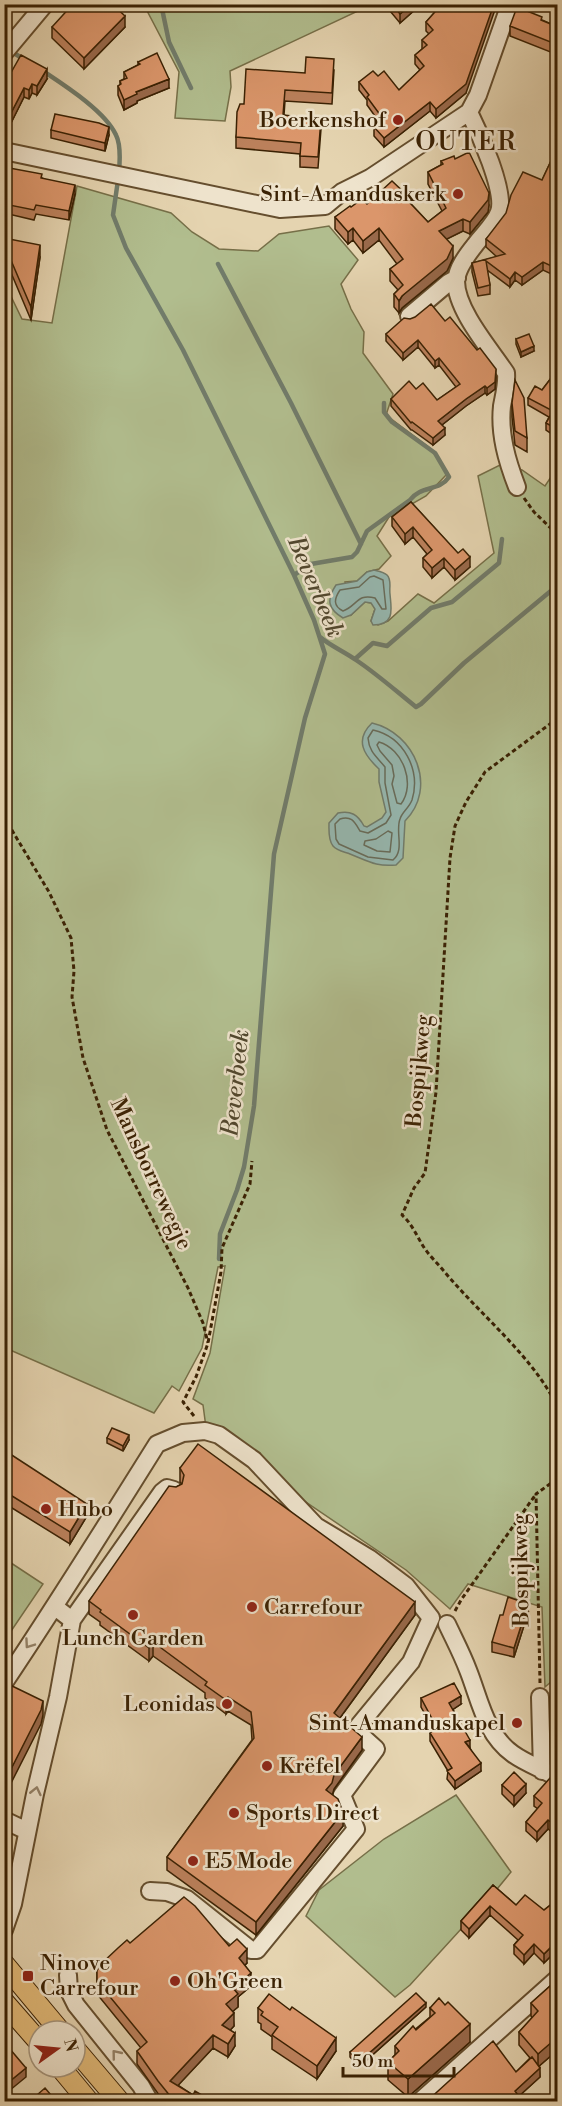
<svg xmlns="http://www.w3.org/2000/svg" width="562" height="2106" font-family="'Libre Bodoni',serif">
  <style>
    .green { fill: #b1bd8e; stroke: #766f48; stroke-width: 1.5 }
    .water { fill: #96b8b0; stroke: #717c6b; stroke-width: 1.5 }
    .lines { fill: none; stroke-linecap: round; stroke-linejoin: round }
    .shore { stroke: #686c5a; stroke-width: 1.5 }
    .stream { stroke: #717c6b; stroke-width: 4.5 }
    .minor-casing { stroke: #654e2e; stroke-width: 20 }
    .major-casing { stroke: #3a2103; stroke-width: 22 }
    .path { stroke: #3a2103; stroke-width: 3; stroke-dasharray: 4.5 3; stroke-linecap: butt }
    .minor { stroke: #eee3cc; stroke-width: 16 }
    .major { stroke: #e2ba78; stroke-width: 20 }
    .wall { fill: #bc815c; stroke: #3a2103; stroke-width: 1.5 }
    .shaded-wall { fill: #99694b; stroke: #3a2103; stroke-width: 1.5 }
    .building { fill: #db966b; stroke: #3a2103; stroke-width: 1.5 }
    .oneway { stroke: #948268 }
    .poi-dot { fill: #8f2418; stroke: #eee3cc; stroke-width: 2 }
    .labels { text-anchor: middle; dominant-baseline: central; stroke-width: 5; stroke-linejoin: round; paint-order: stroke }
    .poi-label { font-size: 22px; fill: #3a2103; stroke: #eee3cc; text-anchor: start }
    .street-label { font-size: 22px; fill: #3a2103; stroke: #eee3cc }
    .water-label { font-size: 24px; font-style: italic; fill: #51472e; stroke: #eee3cc }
    .quarter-label { font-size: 26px; letter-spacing: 1.5px; fill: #3a2103; stroke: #eee3cc }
  </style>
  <rect width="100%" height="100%" fill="#e5d4b0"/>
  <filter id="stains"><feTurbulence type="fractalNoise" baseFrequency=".00333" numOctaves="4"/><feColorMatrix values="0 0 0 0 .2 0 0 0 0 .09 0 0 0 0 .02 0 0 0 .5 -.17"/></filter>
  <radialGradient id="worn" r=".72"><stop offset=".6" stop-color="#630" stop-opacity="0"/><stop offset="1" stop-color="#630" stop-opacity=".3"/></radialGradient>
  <path class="green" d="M 354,5 L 358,11 L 230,71 L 231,87 L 225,121 L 175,118 L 179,72 L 144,5 Z
    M 77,186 L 171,213 L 192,232 L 219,249 L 258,251 L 279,234 L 329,226 L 358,260 L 341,284 L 351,309 L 364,332 L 363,353 L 393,394 L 386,415 L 430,448 L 448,473 L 426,496 L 389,517 L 377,536 L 391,556 L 379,569 L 367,572 L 357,581 L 345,582 L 351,615 L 365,602 L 372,603 L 375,609 L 371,621 L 378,625 L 388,621 L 418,594 L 434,603 L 494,553 L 478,476 L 500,465 L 522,470 L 545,486 L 557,468 L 558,1676 L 545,1687 L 542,1607 L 468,1584 L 450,1609 L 406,1570 L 207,1435 L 203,1405 L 193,1399 L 210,1353 L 225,1266 L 218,1267 L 202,1348 L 179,1391 L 172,1386 L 154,1413 L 10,1350 L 4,1100 L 4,282 L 22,319 L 52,323 Z
    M 5,1559 L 43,1584 L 5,1640 Z
    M 456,1795 L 511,1872 L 493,1894 L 410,1985 L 395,1997 L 306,1916 L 319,1890 L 384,1839 Z"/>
  <path class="water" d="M 374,570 C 378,571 384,572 387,575 C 392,580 389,587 390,594 C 391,608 396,625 373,625 L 371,621 L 375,609 L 371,603 L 365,602 L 351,615 L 343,618 C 328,609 326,600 336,585 L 357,581 L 367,572 Z
    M 372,723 C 415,733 438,788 405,821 L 403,858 L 396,865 C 376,867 368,861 350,854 C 345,852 337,851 333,846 C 328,840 329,830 329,823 L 338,813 C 351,810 358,815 364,826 L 367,827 L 382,818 L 386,812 L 379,782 L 379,769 C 364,755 354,740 372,723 Z"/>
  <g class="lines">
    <path class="shore" d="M 374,576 L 383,580 L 386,609 L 382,609 L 375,598 C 357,593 357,606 343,611 C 333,606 334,599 340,590 L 359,587 L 370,577 Z
      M 373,730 C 404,737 421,770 412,800 C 409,808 402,812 400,819 C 395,832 405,850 393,860 L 368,857 L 339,844 L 336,839 L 335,824 L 340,819 C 352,815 355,823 360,831 L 368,833 L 386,823 L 391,815 L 385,783 L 385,767 C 377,757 369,752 368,738 Z
      M 379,742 C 403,749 416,784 401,804 L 397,803 L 392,784 L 394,776 L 392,765 L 380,751 L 377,745 Z
      M 388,831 L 392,833 L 390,852 L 377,851 L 364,845 L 365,841 L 376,839 Z"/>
    <path class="stream" d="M 161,4 L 169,42 L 191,88
      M 9,50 L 25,60
      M 43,71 C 64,85 105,111 116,135 C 121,145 120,160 119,171
      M 118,180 L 113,215 L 126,248 L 183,350 L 294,575 L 314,620 L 325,654 L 305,718 L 274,854 L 254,1106 L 244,1167 L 237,1190 L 220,1234 L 219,1259
      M 218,264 L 291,403 L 361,544
      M 294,575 L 311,564 L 352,557 L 357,552 L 367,531 L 410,500 C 421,485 439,492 449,477 L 435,453 L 392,422 L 384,412 L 384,403
      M 320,637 C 329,645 345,652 356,660 C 377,674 396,691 416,707 L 421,704 L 464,663 L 558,585
      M 355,659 L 373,643 L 387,646 L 431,608 L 452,602 L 499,563 L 502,539"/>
    <defs>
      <path id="minor" d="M 4,53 L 45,4
        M 469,112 C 479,132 506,192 499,212 C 495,224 482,235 475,245 C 467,255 457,268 456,281 C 456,310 490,349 506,373 C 507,384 504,395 502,406 C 499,434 507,461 517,487
        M 4,151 L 280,209 L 325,206 L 342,192 L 370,178 L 469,112 L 478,95 L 510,4
        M 409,316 L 448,283 L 457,278
        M 72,1620 L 162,1492 L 167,1488 L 174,1490
        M 447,1624 C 454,1639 462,1654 468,1670 C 480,1700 485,1734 513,1754 C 527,1764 543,1769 558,1778
        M 4,1683 C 57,1604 107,1524 157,1444 L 183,1433 L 205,1431 L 219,1435 L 254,1460 L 316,1526 L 369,1558 L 406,1586 L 431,1618 L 411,1662 L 355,1730 L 376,1749 L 342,1795 L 356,1829 L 257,1950 L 251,1950 L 187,1899 L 167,1892 L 150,1891
        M 540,1697 L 542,1771
        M 4,1820 L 27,1831
        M 4,1930 L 13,1904 L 35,1794 L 58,1697 L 72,1620 L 55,1607
        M 68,1975 L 69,1991 L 76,2005 L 141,2086 L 150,2102
        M 419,2102 L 558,1978"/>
      <path id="major" d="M 4,1964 L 60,2031
        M 4,2002 L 39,2042
        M 75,2049 L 120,2102
        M 60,2067 L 89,2102"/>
    </defs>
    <use href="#minor" class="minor-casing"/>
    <use href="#major" class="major-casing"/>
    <path class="path" d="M 524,498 L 534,512 L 558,535
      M 558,718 L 485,772 L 466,802 L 455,826 L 450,858 L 436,1092 L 425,1173 L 414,1188 L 402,1215 C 413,1225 417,1237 425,1249 C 430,1256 437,1263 443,1270 C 481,1316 530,1353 558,1407
      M 4,817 L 49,892 L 71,938 L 74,971 L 72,997 L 83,1058 L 107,1130 L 188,1288 L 203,1323 L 208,1343
      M 194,1416 L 183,1402 L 196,1377 L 208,1343 L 221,1272 L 222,1248 L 250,1184 L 252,1161
      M 554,1481 L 558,1488
      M 455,1611 L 461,1600 L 536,1494
      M 540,1683 L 536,1494 L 554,1481 L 554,1458 L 558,1453"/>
    <use href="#minor" class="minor"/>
    <use href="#major" class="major"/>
  </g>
  <path class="wall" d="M 390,4 L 417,4 L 417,8 L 400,23 L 390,11 Z
    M 442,4 L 466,93 L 436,118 L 430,111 L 384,147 L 374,136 L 374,127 L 380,123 L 367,105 L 367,100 L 359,90 L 359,82 L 378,76 L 399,90 L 420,70 L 415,64 L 415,55 L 422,49 L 422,40 L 429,34 L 426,31 L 426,22 Z
    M 113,5 L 125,27 L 84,69 L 52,38 L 52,27 Z
    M 542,20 L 558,27 L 558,55 L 510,36 L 510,26 Z
    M 138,62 L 169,88 L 137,101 L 137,103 L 124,110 L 118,95 L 118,86 L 120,85 L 120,81 L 124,79 L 124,72 L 138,65 Z
    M 334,70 L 332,104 L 285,101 L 284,115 L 321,129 L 318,168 L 300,167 L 300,154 L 236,148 L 236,137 L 244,104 L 305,73 Z
    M 47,79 L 37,95 L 32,93 L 29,99 L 24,97 L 11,123 L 4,119 L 4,85 Z
    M 51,130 L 109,135 L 105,151 L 51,138 Z
    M 558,146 L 558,254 L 556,256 L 558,256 L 558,277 L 543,270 L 522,285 L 515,280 L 510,287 L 487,270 L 490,285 L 490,294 L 478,296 L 472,272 L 472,263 L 497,257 L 486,247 L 486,239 L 542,180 Z
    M 455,159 L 489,205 L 488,212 L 470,234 L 463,231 L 446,239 L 453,258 L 447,271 L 402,308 L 399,313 L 394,307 L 394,294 L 398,290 L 390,281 L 390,269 L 397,264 L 379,240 L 363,253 L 353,240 L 348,244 L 335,229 L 335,217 L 351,207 L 367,204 L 412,205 L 428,222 L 442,211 L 428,184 L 428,172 L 441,165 L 441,161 Z
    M 4,167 L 42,178 L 75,194 L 69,220 L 36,214 L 34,220 L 4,213 Z
    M 4,238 L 40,257 L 31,320 L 4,256 Z
    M 410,319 L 445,321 L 496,377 L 495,389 L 487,395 L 485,393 L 466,406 L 442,425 L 445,435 L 433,445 L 412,430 L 411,430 L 391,406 L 391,399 L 416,389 L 437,400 L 456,387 L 439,365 L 435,368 L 418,347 L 403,360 L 386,341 L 386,334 Z
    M 516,339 L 534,351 L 521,357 L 516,344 Z
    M 558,369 L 558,438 L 546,430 L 546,423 L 549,417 L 528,405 L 528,398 L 542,390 Z
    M 512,403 L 527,438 L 527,452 L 515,445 L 512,417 Z
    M 411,502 L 470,567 L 455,580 L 444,567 L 432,578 L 423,567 L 423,558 L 427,554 L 413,537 L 405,544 L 392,526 L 392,517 Z
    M 107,1438 L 129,1440 L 123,1451 L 107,1443 Z
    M 4,1450 L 87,1516 L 70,1544 L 4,1503 Z
    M 180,1468 L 415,1615 L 340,1718 L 362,1750 L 334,1789 L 332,1795 L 343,1826 L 256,1935 L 167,1870 L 167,1857 L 252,1740 L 251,1725 L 228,1711 L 226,1714 L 205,1698 L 205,1693 L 153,1656 L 149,1661 L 100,1625 L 100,1622 L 89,1614 L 89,1601 L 176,1487 L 182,1484 L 180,1482 Z
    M 528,1613 L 514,1657 L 492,1652 L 492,1642 Z
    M 421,1698 L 461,1704 L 453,1709 L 470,1748 L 481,1771 L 455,1789 L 447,1779 L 448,1771 L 430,1741 L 430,1733 L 434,1730 L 421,1707 Z
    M 558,1710 L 558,1764 L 552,1759 L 552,1740 L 557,1735 L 551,1729 L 551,1716 Z
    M 502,1785 L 526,1793 L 514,1806 L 502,1794 Z
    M 558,1785 L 558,1837 L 548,1829 L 537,1841 L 526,1831 L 526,1822 L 538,1809 L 534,1806 L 534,1796 Z
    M 493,1885 L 516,1905 L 544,1910 L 558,1899 L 558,1954 L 555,1952 L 544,1963 L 534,1953 L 524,1964 L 514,1954 L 514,1945 L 518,1940 L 490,1915 L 469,1938 L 461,1930 L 461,1921 Z
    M 130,1943 L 229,1946 L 247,1963 L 245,1965 L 251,1986 L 238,1997 L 238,2007 L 232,2012 L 234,2026 L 230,2030 L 235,2046 L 228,2057 L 213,2048 L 178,2085 L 193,2095 L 214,2102 L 164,2102 L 137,2064 L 137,2051 L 141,2048 L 97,1994 L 97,1971 Z
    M 558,1979 L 558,2043 L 553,2054 L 539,2066 L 540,2077 L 518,2097 L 518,2102 L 516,2072 L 530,2058 L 519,2045 L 519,2032 L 532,2018 L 531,2016 L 531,2003 Z
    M 426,2007 L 359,2067 L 350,2057 L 350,2052 Z
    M 258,2008 L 290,2010 L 336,2051 L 317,2079 L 272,2049 L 272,2037 L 261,2029 L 261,2024 L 258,2022 Z
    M 430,2008 L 470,2042 L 408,2097 L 388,2080 L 388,2062 L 395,2055 L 395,2046 L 430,2017 Z"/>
  <path class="shaded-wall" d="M 412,4 L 417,4 L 417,8 L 400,23 L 400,14 Z
    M 494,4 L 497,4 L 466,93 L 436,118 L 436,109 Z
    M 125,16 L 125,27 L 84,69 L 84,58 Z
    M 47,69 L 47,79 L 37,95 L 37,86 Z
    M 169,79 L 169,88 L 137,101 L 137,103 L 124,110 L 124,100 L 136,92 Z
    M 32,84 L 32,93 L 29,99 L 29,90 Z
    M 24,88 L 24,97 L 11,123 L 11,113 Z
    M 430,102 L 430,111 L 384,147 L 384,138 Z
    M 109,127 L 109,135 L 105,151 L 105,143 Z
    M 75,185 L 75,194 L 69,220 L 69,211 Z
    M 558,192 L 558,201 L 554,208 L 554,200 Z
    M 489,193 L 489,205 L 488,212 L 470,234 L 470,222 Z
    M 463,219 L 463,231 L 439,243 L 439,231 Z
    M 353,228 L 353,240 L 348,244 L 348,232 Z
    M 379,228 L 379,240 L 363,253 L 363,241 Z
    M 40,245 L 40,257 L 31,320 L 31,307 Z
    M 453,246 L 453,258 L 447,271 L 402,308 L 399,313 L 399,301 L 402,296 Z
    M 558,246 L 558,254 L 552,263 L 552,255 Z
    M 543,262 L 543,270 L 522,285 L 522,277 Z
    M 515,272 L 515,280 L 510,287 L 510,279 Z
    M 418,340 L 418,347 L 403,360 L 403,353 Z
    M 534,346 L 534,351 L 521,357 L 521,352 Z
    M 439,358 L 439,365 L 435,368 L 435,361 Z
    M 496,369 L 495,389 L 487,395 L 487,388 Z
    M 485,386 L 485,393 L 466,406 L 438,428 L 438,421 L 466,399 Z
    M 445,428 L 445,435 L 433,445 L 433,438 Z
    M 413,527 L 413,537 L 405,544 L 405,534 Z
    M 470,557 L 470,567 L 455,580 L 455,570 Z
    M 444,558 L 444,567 L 432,578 L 432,568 Z
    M 10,1414 L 10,1426 L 4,1434 L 4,1422 Z
    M 129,1435 L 129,1440 L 123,1451 L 123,1446 Z
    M 87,1504 L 87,1516 L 70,1544 L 70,1532 Z
    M 415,1602 L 415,1615 L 334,1726 L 334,1713 Z
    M 528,1604 L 528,1613 L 514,1657 L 514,1648 Z
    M 153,1642 L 153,1656 L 149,1661 L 149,1648 Z
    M 461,1696 L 461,1704 L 449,1712 L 449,1703 Z
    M 228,1697 L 228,1711 L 226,1714 L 226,1700 Z
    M 43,1701 L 43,1715 L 41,1724 L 4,1797 L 4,1783 Z
    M 362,1737 L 362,1750 L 334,1789 L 332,1796 L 326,1790 L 334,1775 Z
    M 470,1740 L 470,1748 L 465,1742 Z
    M 481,1763 L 481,1771 L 455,1789 L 455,1781 Z
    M 526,1784 L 526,1793 L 514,1806 L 514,1796 Z
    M 343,1812 L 343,1826 L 256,1935 L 256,1922 Z
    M 548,1820 L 548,1829 L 537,1841 L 537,1832 Z
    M 490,1906 L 490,1915 L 469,1938 L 469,1929 Z
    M 555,1943 L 555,1952 L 544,1963 L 544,1954 Z
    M 534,1944 L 534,1953 L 524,1964 L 524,1955 Z
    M 247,1949 L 247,1963 L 239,1971 L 239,1958 Z
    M 251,1973 L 251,1986 L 238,1997 L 238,2007 L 226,2017 L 226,2004 L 233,1988 Z
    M 426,2003 L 426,2007 L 359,2067 L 359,2062 Z
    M 234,2013 L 234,2026 L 222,2039 L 222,2025 Z
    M 470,2024 L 470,2042 L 408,2097 L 408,2079 Z
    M 558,2030 L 558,2043 L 553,2054 L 538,2067 L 538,2054 Z
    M 235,2033 L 235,2046 L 228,2057 L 228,2044 Z
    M 213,2035 L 213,2048 L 170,2094 L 170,2081 Z
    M 336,2038 L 336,2051 L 317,2079 L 317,2066 Z
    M 26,2068 L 26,2077 L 4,2095 L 4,2086 Z
    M 540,2068 L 540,2077 L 518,2097 L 518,2102 L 509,2102 L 515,2091 Z"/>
  <path class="building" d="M 73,4 L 112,4 L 125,16 L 84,58 L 52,27 Z
    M 392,4 L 412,4 L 400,14 Z
    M 442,4 L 494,4 L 466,84 L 436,109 L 430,102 L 384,138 L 374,127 L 384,120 L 367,97 L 369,95 L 359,82 L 373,71 L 378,76 L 384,71 L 399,90 L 424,66 L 415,55 L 427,45 L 422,40 L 433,30 L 426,22 Z
    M 517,7 L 542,17 L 541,20 L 558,27 L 558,45 L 510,26 Z
    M 157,53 L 169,79 L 136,92 L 137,94 L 124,100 L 118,86 L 121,84 L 120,81 L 127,78 L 124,72 L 140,64 L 138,62 Z
    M 21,55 L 47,69 L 37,86 L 32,84 L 29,90 L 24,88 L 11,113 L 4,110 L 4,85 Z
    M 306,57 L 334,59 L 332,93 L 285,90 L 283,115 L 321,119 L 318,157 L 300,156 L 301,143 L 236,137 L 237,112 L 240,104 L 244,104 L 246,69 L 305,73 Z
    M 55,114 L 99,123 L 109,127 L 105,143 L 51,130 Z
    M 558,146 L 558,192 L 554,200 L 558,202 L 558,246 L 552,255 L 558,256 L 558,269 L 543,262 L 522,277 L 515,272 L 510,279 L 486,261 L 490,285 L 478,288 L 472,263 L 505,254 L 486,239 L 506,213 L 511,195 L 523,172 L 542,180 Z
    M 469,152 L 489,193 L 488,200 L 470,222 L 463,219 L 439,231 L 453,246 L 447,259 L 402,296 L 399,301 L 394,294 L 403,285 L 390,269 L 403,259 L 379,228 L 363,241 L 353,228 L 348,232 L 335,217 L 350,206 L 351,207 L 362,199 L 367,204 L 392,181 L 412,200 L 409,202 L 428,222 L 446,208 L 428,172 L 443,164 L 441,161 L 454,156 L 455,159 Z
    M 4,167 L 42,174 L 41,178 L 75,185 L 69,211 L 36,205 L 34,210 L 4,204 Z
    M 4,238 L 40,245 L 31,307 L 4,244 Z
    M 431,304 L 445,321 L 450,317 L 477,350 L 480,348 L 496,369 L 495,382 L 487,388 L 485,386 L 466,399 L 438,421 L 445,428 L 433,438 L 412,422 L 411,423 L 391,399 L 409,381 L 416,389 L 423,383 L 437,400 L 460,384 L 439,358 L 435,361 L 418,340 L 403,353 L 386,334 L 404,318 L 410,319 L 415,317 Z
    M 529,334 L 534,346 L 521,352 L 516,339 Z
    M 558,369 L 558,430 L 546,423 L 553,411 L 528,398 L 535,386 L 542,390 Z
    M 515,380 L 524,398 L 527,438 L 515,431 L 512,403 Z
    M 411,502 L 458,553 L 463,549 L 470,557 L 455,570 L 444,558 L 432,568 L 423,558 L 432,550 L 413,527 L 405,534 L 392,517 Z
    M 4,1410 L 10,1414 L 4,1422 Z
    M 112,1428 L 129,1435 L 123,1446 L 107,1438 Z
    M 198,1444 L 415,1602 L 334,1713 L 362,1737 L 334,1775 L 332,1783 L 326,1790 L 338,1799 L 343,1812 L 256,1922 L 167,1857 L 254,1738 L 251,1712 L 228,1697 L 226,1700 L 205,1685 L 207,1682 L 153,1642 L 149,1648 L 100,1612 L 101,1610 L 89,1601 L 169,1486 L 176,1487 L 182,1484 L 184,1475 L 180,1468 Z
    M 4,1450 L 87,1504 L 70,1532 L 4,1491 Z
    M 508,1597 L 528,1604 L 514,1648 L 492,1642 L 500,1615 L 503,1615 Z
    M 454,1683 L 461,1696 L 449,1703 L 470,1740 L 465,1742 L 481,1763 L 455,1781 L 447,1771 L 452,1768 L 430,1733 L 437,1728 L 421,1698 Z
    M 8,1684 L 43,1701 L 41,1710 L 4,1783 L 4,1690 Z
    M 558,1710 L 558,1727 L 551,1720 L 551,1716 Z
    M 558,1734 L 558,1755 L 552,1750 L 552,1740 Z
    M 514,1772 L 526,1784 L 514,1796 L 502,1785 Z
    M 550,1778 L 558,1785 L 558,1828 L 548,1820 L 537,1832 L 526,1822 L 542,1803 L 534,1796 Z
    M 493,1885 L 516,1905 L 525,1895 L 544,1910 L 558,1899 L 558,1945 L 555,1943 L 544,1954 L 534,1944 L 524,1955 L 514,1945 L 523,1935 L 490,1906 L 469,1929 L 461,1921 Z
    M 184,1897 L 195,1906 L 229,1946 L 237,1939 L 247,1949 L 239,1958 L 251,1973 L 233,1988 L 238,1994 L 226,2004 L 234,2013 L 222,2025 L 235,2033 L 228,2044 L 213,2035 L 170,2081 L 193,2095 L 195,2091 L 214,2102 L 175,2102 L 158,2081 L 137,2051 L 147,2042 L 97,1981 L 97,1971 L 100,1965 L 118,1948 L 127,1940 L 130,1943 Z
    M 558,1979 L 558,2030 L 553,2041 L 538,2054 L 519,2032 L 538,2011 L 531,2003 Z
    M 416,1993 L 426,2003 L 359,2062 L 350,2052 Z
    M 269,1994 L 290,2010 L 292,2007 L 336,2038 L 317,2066 L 272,2035 L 278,2027 L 261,2015 L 263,2012 L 258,2008 Z
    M 439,1998 L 445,2005 L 448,2002 L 470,2024 L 408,2079 L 388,2062 L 399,2051 L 395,2046 L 413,2026 L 416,2030 L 435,2013 L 430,2008 Z
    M 493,2041 L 516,2072 L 532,2057 L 540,2068 L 515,2091 L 518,2095 L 509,2102 L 426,2102 Z
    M 4,2042 L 26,2068 L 4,2086 Z
    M 45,2088 L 56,2101 L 55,2102 L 29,2102 Z"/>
  <defs><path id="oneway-chevron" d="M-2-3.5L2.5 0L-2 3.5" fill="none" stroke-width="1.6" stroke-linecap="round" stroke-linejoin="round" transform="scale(1.5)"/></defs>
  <g class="oneway">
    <use href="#oneway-chevron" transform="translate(29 1644) rotate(125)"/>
    <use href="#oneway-chevron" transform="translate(36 1791) rotate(-77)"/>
    <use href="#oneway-chevron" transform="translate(116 2054) rotate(-129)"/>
  </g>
  <g class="poi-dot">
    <circle cx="398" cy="120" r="6"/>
    <circle cx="458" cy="194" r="6"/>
    <circle cx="46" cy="1509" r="6"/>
    <circle cx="252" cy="1607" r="6"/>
    <circle cx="133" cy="1615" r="6"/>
    <circle cx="227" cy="1704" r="6"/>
    <circle cx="517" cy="1723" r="6"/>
    <circle cx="267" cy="1766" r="6"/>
    <circle cx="234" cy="1813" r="6"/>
    <circle cx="193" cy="1861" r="6"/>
    <rect x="22" y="1970" width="12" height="12" rx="3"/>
    <circle cx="175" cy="1981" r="6"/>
  </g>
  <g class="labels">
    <g class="poi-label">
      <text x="386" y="120" text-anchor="end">Boerkenshof</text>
      <text x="446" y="194" text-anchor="end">Sint-Amanduskerk</text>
      <text x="58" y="1509">Hubo</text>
      <text x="264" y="1607">Carrefour</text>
      <text x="133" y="1638" text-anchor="middle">Lunch Garden</text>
      <text x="215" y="1704" text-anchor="end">Leonidas</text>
      <text x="505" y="1723" text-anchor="end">Sint-Amanduskapel</text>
      <text x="279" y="1766">Krëfel</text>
      <text x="246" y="1813">Sports Direct</text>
      <text x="205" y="1861">E5 Mode</text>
      <text x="40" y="1963">Ninove<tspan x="40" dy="25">Carrefour</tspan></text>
      <text x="187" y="1981">Oh'Green</text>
    </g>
    <g class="street-label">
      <text transform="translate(419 1071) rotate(-85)">Bospijkweg</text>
      <text transform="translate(151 1174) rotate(65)">Mansborrewegje</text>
      <text transform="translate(521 1570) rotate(-91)">Bospijkweg</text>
    </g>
    <g class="water-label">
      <text transform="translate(315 587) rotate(67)">Beverbeek</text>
      <text transform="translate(236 1083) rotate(-84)">Beverbeek</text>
    </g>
    <g class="quarter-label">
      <text x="466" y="142">OUTER</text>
    </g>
  </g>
  <rect width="562" height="2106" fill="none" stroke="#e5d4b0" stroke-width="24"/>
  <rect x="6" y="6" width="550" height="2094" fill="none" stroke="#3a2103" stroke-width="3"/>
  <rect x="12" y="12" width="538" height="2082" fill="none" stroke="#3a2103" stroke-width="1.5"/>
  <g transform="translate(57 2049) rotate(75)"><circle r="28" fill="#eee3cc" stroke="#a6957c" stroke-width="1.5"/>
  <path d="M0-4.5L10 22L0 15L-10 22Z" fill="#8f2418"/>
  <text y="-9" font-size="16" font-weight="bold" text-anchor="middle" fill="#3a2103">N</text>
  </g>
  <path d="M343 2067v9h111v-9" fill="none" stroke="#3a2103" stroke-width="3"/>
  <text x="352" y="2067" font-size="18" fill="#3a2103" stroke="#eee3cc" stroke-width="4.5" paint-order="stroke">50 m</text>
  <rect width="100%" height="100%" filter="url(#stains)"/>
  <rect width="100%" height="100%" fill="url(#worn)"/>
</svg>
